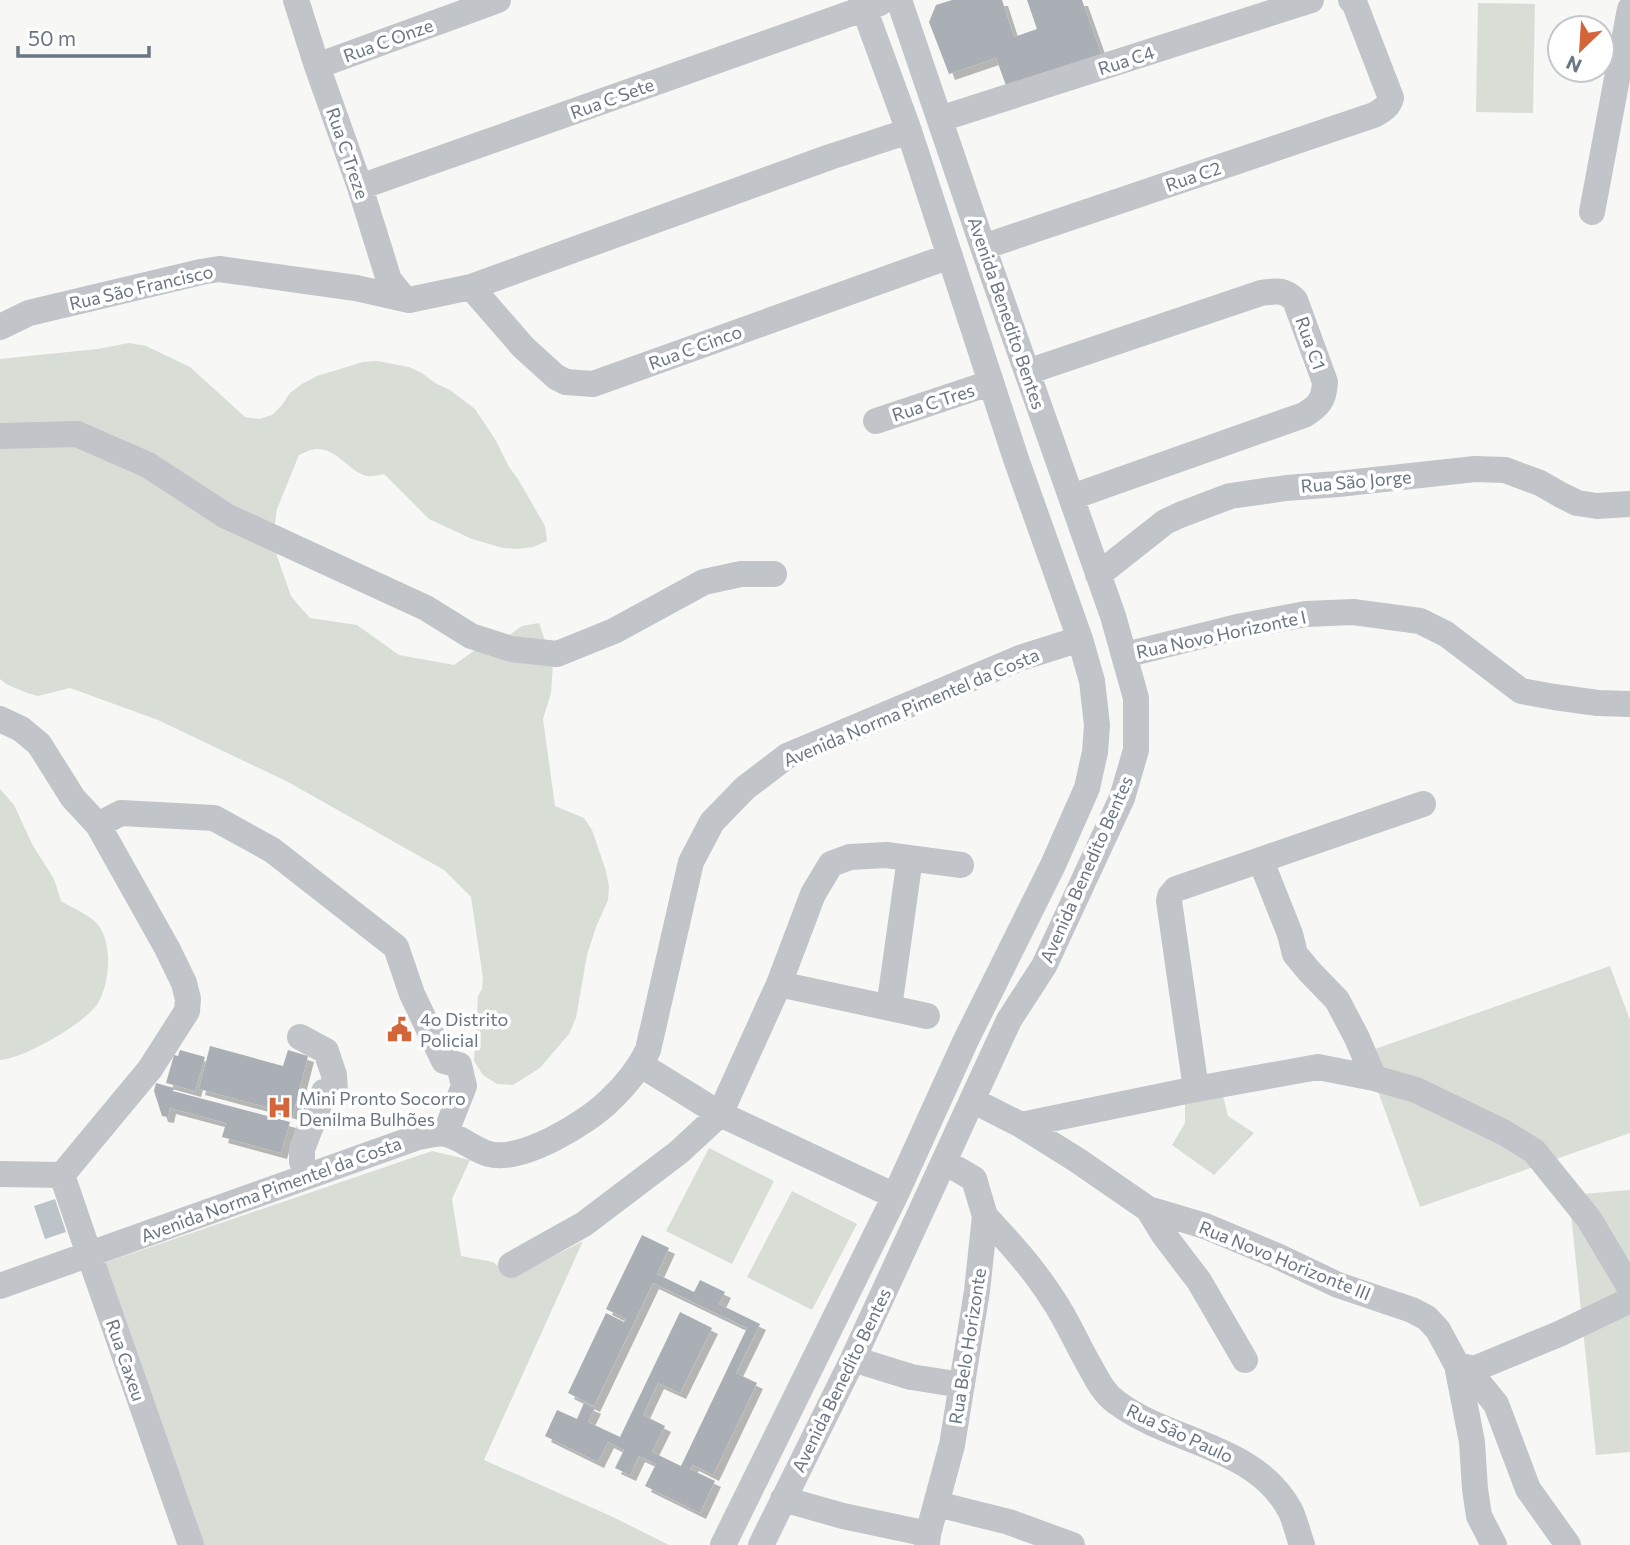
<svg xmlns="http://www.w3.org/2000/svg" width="1630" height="1545" font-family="Commissioner,sans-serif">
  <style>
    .green { fill: #d8ded6 }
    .water { fill: #bcc4c9 }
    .building { fill: #a9afb5; filter: url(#shadow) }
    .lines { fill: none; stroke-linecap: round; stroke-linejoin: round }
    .minor { stroke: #c1c4c8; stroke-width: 26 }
    .labels { text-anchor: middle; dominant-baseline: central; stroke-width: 7; stroke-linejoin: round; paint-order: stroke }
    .street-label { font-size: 18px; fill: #697683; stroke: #fff }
    .poi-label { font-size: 18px; fill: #697683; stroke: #fff; text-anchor: start }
  </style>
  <defs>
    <filter id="shadow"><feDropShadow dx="6" dy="6" stdDeviation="0" flood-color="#0004"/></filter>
  </defs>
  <rect width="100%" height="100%" fill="#f7f7f5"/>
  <path class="green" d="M 1478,3 L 1535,4 L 1533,113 L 1476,112 Z
    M 129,343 L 146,346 L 190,367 L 245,417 L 259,419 L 272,415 L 282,405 L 290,393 L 302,384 L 317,376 L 363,362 L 377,361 L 409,367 L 422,373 L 435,383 L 450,390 L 475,409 L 495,439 L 509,467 L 518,479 L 545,526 L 547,541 L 533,547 L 518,549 L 503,548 L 472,539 L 429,519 L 384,474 C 378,475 372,477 367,476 C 348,471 337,448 316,449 C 311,449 304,453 299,455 L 277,509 L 275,522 L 276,553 L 291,596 L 300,607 L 310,618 L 357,625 L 399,655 L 454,665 L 478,648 L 508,636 L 522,626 L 539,623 L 553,664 L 551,693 L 543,719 L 555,806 L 584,818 L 592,830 L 606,871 L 609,886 L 608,900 L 596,927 L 587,955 L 576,1018 L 569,1034 L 540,1068 L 513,1085 L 497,1084 L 483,1075 L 474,1061 L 478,996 L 482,989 L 483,978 L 471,897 L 444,870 L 288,782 L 158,720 L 70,688 L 38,696 L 27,693 L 6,684 L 0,679 L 0,359 L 97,349 Z
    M 0,789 L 14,805 L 32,844 L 54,879 L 61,901 C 71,907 92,916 98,925 C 113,944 110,983 98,1003 C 86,1023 23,1059 0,1060 Z
    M 1610,966 L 1630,1020 L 1630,1133 L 1420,1207 L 1364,1053 Z
    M 1223,1096 L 1228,1116 L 1254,1133 L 1214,1175 L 1172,1145 L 1185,1123 L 1185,1103 Z
    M 709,1148 L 774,1181 L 732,1264 L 666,1231 Z
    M 432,1151 L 470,1160 L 452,1199 L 461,1256 L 493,1262 L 513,1277 L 583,1241 L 484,1460 L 613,1517 L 669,1545 L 200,1545 L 101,1264 Z
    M 1630,1190 L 1630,1452 L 1596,1455 L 1569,1195 Z
    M 792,1191 L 857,1224 L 812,1310 L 747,1277 Z"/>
  <path class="water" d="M 55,1199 L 66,1232 L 45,1239 L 34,1206 Z"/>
  <path class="building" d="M 952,0 L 1002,0 L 1014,37 L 1037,29 L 1027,0 L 1082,0 L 1103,59 L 1008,91 L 996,58 L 949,74 L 929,22 L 936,5 Z
    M 210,1046 L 283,1066 L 288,1050 L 308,1056 L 293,1114 L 199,1089 Z
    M 180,1050 L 205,1057 L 195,1091 L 166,1083 L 174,1055 L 178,1056 Z
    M 156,1083 L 174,1088 L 173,1091 L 290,1122 L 281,1153 L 222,1137 L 226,1123 L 170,1108 L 168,1117 L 162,1116 L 154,1091 Z
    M 642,1235 L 669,1248 L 657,1274 L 694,1292 L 700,1280 L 725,1292 L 719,1304 L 760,1324 L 736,1373 L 757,1383 L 713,1475 L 693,1465 L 690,1469 L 715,1481 L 700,1513 L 645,1486 L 656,1464 L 639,1456 L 630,1475 L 615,1468 L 624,1450 L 608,1442 L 598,1462 L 545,1436 L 557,1410 L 577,1419 L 584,1403 L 595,1408 L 588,1422 L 620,1437 L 680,1312 L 712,1328 L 680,1393 L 658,1383 L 643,1415 L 665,1426 L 652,1452 L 681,1466 L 747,1328 L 653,1283 L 594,1406 L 568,1393 L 606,1313 L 624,1322 L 626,1319 L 606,1309 Z"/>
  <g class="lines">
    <path class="minor" d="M 296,0 L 317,66 L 360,187 L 389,280 L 402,296 L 409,300
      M 317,66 L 498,0
      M 940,119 L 1311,0
      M 360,187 L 880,3
      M 1592,212 L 1630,9
      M 983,247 L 1374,115 C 1381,111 1389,107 1391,98 L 1354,2 L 1351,0
      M 471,287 L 523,347 L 556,377 L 566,382 L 593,384 L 950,256
      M 0,327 L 29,313 L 201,272 L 219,269 L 356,288 L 409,300 L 471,287 L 830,157 L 909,131
      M 1027,372 L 1261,293 C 1277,291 1283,289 1295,300 L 1325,382 C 1324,400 1319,406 1304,415 L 1072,497
      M 876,421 L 990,383
      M 0,436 L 77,434 L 148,465 L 226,516 L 426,608 L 471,636 L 511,649 L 557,654 L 614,631 L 704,582 L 741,574 L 774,574
      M 1098,575 L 1165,522 L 1180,515 L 1230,496 L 1286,488 L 1338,484 L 1475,469 L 1505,470 L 1540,483 L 1561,495 L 1577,503 L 1597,506 L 1630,504
      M 1125,655 L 1237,627 L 1306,614 L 1353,612 L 1420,621 L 1446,634 L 1521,691 L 1554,697 L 1598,703 L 1630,704
      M 0,719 L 21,729 L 39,744 L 73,798 L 98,825 L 167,948 L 184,983 L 188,999 L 187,1011 L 150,1069 L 62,1175
      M 98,825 L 121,813 L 214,818 L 272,850 L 396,947 L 412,994 L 444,1061 L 459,1065 L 464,1086 L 445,1134
      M 1261,861 L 1290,934 L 1295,954 L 1309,971 L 1337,1000 L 1357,1038 L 1374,1078
      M 779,984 L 927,1016
      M 889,1008 L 910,858
      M 300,1037 L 326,1051 L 334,1075 L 335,1092 L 324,1092 L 302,1149 L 302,1162 L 307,1176
      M 641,1065 L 720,1114 L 895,1196
      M 1196,1089 L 1169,901 L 1170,896 L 1176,889 L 1423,804
      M 972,1100 L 1021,1125 L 1077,1160 L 1148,1209 L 1205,1226 L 1277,1256 L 1338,1285 L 1412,1310 L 1427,1318 L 1438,1330 L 1457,1365 L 1472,1442 L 1475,1489 L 1479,1516 L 1494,1545
      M 1021,1125 L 1196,1089 L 1318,1067 L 1374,1078 L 1416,1090 L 1503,1132 L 1534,1151 L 1589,1219 L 1630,1288
      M 0,1174 L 62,1175
      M 62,1175 L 89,1254 L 191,1545
      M 1148,1209 L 1164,1235 L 1199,1281 L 1245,1360
      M 985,1216 C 1009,1242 1033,1268 1052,1298 C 1066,1318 1076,1342 1088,1363 C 1096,1377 1103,1393 1116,1402 C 1170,1443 1255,1445 1290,1510 C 1295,1520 1298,1534 1302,1545
      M 511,1265 L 584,1224 L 679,1152 L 720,1114 L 779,984 L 813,894 L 831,864 L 850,857 L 886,855 L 961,865
      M 0,1286 L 418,1137 C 426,1136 437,1132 445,1134 C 457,1135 476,1151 489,1154 C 521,1163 587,1123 609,1101 C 625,1086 639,1069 648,1050 L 691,862 L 712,822 L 745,788 L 787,756 L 1020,658 L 1080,639
      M 853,1359 L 911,1377 L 962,1385
      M 1457,1365 L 1474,1369 L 1478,1382 L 1496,1404 L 1528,1489 L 1568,1545
      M 1474,1369 L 1559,1334 L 1630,1300
      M 783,1499 L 843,1516 L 928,1534
      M 937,1504 L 1009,1522 L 1072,1545
      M 723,1545 L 895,1196 L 965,1042 L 1053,865 L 1087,788 L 1095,752 L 1097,725 L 1092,681 L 1080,639 L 1016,459 L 909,131 L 861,0
      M 761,1545 L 853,1359 L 1009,1020 L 1044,966 L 1122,798 L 1136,750 L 1136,698 L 1113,616 L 983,247 L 899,0
      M 927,1545 L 928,1534 L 952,1445 L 977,1291 L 985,1216 L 974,1179 L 945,1162"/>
  </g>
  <defs>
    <symbol id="civic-bare" viewBox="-9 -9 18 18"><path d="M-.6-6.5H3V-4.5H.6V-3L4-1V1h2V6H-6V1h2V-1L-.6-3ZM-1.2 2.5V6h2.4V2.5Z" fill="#d36539" stroke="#fff" stroke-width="2.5" paint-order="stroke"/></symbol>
    <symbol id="hospital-bare" viewBox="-9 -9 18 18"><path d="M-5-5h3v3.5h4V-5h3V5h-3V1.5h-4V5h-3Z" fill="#d36539" stroke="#fff" stroke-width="2.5" paint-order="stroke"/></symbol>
  </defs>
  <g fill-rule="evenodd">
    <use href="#civic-bare" x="382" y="1012" width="35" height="35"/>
    <use href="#hospital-bare" x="262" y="1090" width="35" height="35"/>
  </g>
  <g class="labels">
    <g class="street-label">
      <text transform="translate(388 40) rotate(-20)">Rua C Onze</text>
      <text transform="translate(1126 60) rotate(-18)">Rua C4</text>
      <text transform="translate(612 98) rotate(-20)">Rua C Sete</text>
      <text transform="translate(348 153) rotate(71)">Rua C Treze</text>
      <text transform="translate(1193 176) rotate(-19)">Rua C2</text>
      <text transform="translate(141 287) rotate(-13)">Rua São Francisco</text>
      <text transform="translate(1007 313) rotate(71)">Avenida Benedito Bentes</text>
      <text transform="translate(1311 343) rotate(70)">Rua C1</text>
      <text transform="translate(695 347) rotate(-20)">Rua C Cinco</text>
      <text transform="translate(933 402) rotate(-18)">Rua C Tres</text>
      <text transform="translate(1356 481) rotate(-5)">Rua São Jorge</text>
      <text transform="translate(1221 634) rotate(-12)">Rua Novo Horizonte I</text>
      <text transform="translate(911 707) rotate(-23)">Avenida Norma Pimentel da Costa</text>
      <text transform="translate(1086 869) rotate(-66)">Avenida Benedito Bentes</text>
      <text transform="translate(271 1189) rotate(-20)">Avenida Norma Pimentel da Costa</text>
      <text transform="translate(1285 1260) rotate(22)">Rua Novo Horizonte III</text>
      <text transform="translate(967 1346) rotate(-81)">Rua Belo Horizonte</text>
      <text transform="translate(126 1360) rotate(71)">Rua Caxeu</text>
      <text transform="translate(841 1380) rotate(-64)">Avenida Benedito Bentes</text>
      <text transform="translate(1180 1433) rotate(25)">Rua São Paulo</text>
    </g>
    <g class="poi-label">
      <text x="420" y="1019">4o Distrito<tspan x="420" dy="21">Policial</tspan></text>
      <text x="299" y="1098">Mini Pronto Socorro<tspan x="299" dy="21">Denilma Bulhões</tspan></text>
    </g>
  </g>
  <g transform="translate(1581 49) rotate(205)"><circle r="33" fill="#ffffff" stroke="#c3c8cd" stroke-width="2"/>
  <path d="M0-5L12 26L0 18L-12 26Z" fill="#d36539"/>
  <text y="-10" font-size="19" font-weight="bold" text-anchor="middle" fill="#697683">N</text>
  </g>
  <path d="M18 46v10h131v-10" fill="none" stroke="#697683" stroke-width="3.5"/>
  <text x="28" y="46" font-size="21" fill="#697683" stroke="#ffffff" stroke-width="5" paint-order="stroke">50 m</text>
</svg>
